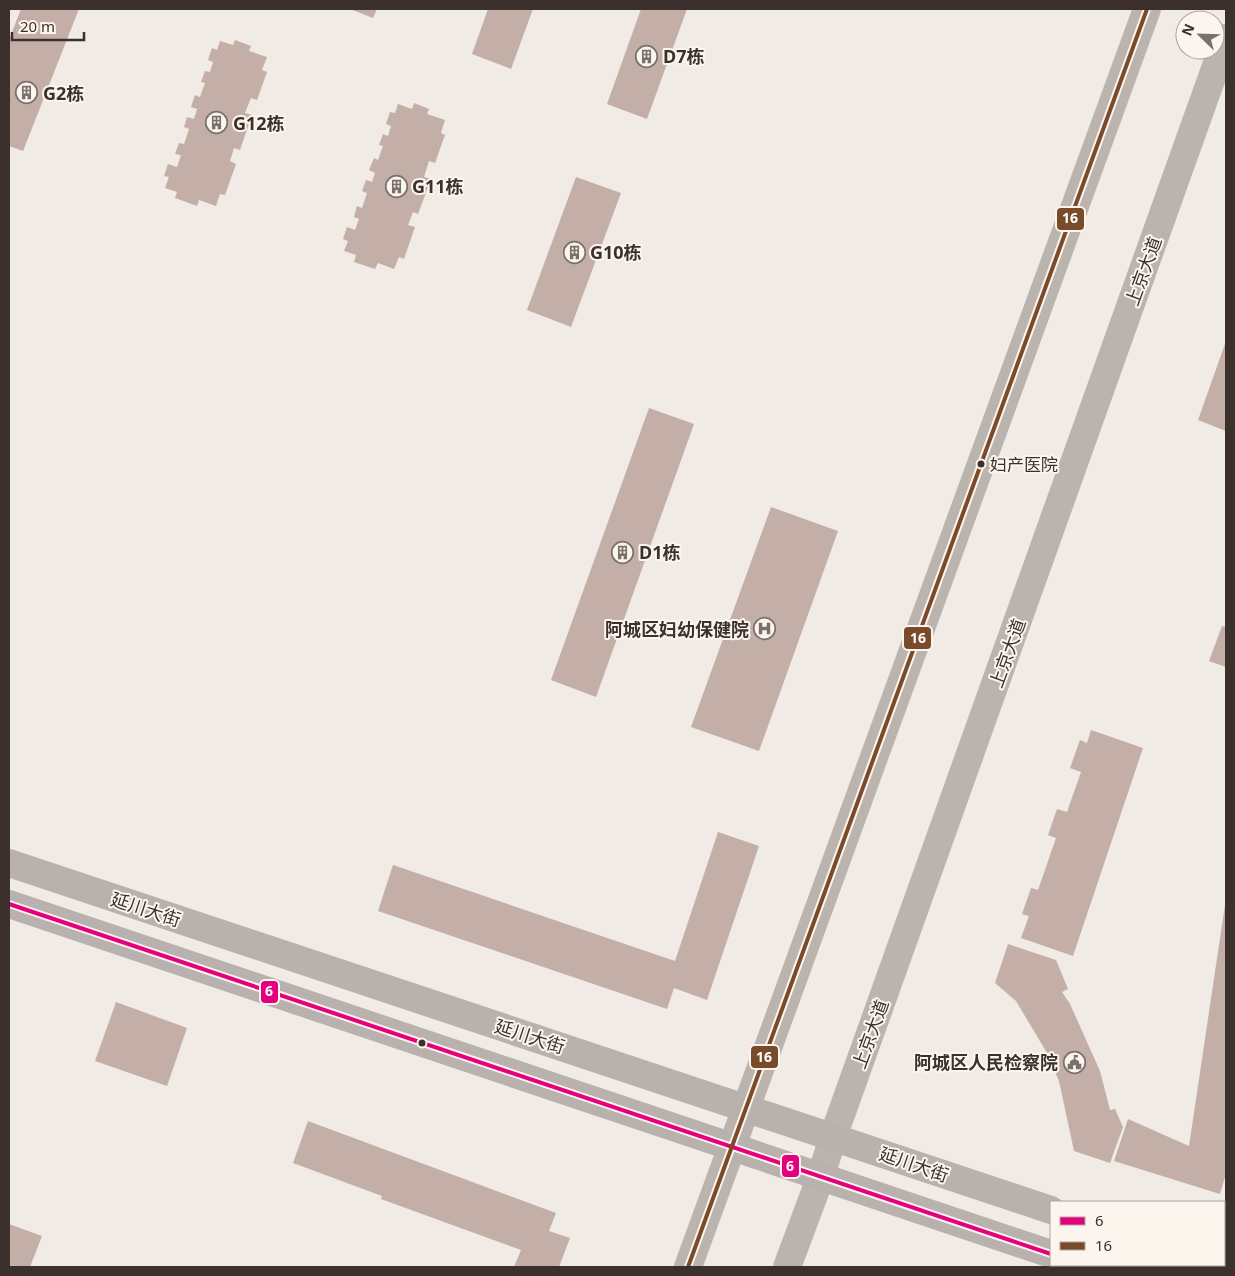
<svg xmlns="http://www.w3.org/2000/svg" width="1235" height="1276" font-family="'Noto Sans','Noto Sans SC',sans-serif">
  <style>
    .building { fill: #c3afa7 }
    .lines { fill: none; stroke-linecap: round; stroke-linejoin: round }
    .secondary { stroke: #bab3ae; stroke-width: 28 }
    .primary { stroke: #b8b1ad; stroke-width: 28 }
    .bus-1-casing { stroke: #fbf5ee; stroke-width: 8 }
    .bus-2-casing { stroke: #fbf5ee; stroke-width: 8 }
    .bus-1 { stroke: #e5007d; stroke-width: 4 }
    .bus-2 { stroke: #7a4b2a; stroke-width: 4 }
    .bus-dot { fill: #3b302b; stroke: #fbf5ee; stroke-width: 2 }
    .labels { text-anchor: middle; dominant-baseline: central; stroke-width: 4; stroke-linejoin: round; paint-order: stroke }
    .bus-label { font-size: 17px; fill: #3b302b; stroke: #fbf5ee; text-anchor: start }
    .poi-label { font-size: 18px; font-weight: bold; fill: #3b302b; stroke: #fbf5ee; text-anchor: start }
    .street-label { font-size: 18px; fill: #3b302b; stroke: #fbf5ee }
    .line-badge { stroke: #fbf5ee; stroke-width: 2 }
    .badge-label { font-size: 14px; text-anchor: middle; font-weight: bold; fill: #fff }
  </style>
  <rect width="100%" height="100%" fill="#f0ebe5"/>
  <path class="building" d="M 21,9 L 79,9 L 23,151 L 9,146 L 9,40 Z
    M 350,9 L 377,9 L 373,18 Z
    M 488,9 L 533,9 L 511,69 L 472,54 Z
    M 641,9 L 687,9 L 647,119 L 607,104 Z
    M 235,40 L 251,46 L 249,51 L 267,57 L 262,70 L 267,72 L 257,100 L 251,98 L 245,113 L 252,115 L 240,150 L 234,148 L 230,161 L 236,164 L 225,195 L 220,194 L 216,206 L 199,200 L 197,206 L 175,198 L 177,192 L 165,188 L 169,177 L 164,176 L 168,164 L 177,167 L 181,155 L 175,154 L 179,143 L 184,144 L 189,129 L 184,127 L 187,117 L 194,119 L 197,109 L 191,107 L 195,95 L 200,97 L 205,83 L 201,82 L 205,71 L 210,72 L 213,62 L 208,60 L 212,48 L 217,50 L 220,41 L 233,45 Z
    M 414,103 L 429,109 L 427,114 L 445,120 L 441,133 L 445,135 L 435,163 L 429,161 L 424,177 L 431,179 L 418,214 L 413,212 L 408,225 L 415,227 L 404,259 L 399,257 L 394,269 L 378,263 L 375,269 L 354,262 L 356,255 L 344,251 L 348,241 L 343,239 L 347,227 L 355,230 L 359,219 L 354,217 L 357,206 L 362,208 L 367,193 L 362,191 L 366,180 L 372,182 L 375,173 L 369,170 L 374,158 L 378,160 L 383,146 L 379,145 L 383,134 L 388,136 L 391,126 L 386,124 L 390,112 L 395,113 L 398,104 L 412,109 Z
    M 576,177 L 621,193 L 571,327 L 527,310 Z
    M 1226,341 L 1226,431 L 1198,420 Z
    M 649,408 L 694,424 L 596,697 L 551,680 Z
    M 771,507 L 838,531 L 759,751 L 691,727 Z
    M 1222,626 L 1226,627 L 1226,667 L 1209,661 Z
    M 1091,730 L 1143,748 L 1073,956 L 1021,938 L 1029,916 L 1022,914 L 1031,888 L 1038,890 L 1056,838 L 1048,835 L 1057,809 L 1067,812 L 1081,772 L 1070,768 L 1080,740 L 1087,743 Z
    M 718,832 L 759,846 L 707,1000 L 674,988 L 667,1009 L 378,911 L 393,865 L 675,961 Z
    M 1225,905 L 1226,1174 L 1220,1194 L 1114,1161 L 1128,1119 L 1189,1146 Z
    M 1008,944 L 1056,960 L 1068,989 L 1062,992 L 1070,1004 L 1100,1071 L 1110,1110 L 1115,1109 L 1123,1127 L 1110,1163 L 1074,1151 L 1059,1081 L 1047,1053 L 1016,1001 L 995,983 Z
    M 116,1002 L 187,1028 L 167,1086 L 95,1061 Z
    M 308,1121 L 556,1213 L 549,1231 L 570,1238 L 559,1267 L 514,1267 L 521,1250 L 381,1199 L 382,1196 L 293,1163 Z
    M 9,1224 L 42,1236 L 30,1267 L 9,1267 Z"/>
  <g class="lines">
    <path class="secondary" d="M 688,1267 L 1147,9
      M 787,1267 L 821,1176 L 833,1137 L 1226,38"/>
    <path class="primary" d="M 9,863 L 1051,1210
      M 9,904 L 1051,1254
      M 1085,1265 L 1092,1267
      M 1215,1265 L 1222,1267"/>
    <defs>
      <path id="bus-1" d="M 9,904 L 1051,1254"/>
      <path id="bus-2" d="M 688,1267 L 1147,9"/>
    </defs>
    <use href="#bus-1" class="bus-1-casing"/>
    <use href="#bus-2" class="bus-2-casing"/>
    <use href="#bus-1" class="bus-1"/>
    <use href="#bus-2" class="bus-2"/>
  </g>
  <defs>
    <symbol id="building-ring" viewBox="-11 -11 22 22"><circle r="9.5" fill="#fbf5ee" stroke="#7a716c" stroke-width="1.5"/><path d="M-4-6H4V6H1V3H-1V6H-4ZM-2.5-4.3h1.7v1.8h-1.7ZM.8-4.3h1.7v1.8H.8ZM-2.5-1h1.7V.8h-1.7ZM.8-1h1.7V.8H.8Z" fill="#7a716c"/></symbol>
    <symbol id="hospital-ring" viewBox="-11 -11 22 22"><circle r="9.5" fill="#fbf5ee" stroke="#7a716c" stroke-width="1.5"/><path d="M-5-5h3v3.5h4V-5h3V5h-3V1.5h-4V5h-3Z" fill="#7a716c"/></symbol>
    <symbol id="civic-ring" viewBox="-11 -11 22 22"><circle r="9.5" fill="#fbf5ee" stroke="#7a716c" stroke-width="1.5"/><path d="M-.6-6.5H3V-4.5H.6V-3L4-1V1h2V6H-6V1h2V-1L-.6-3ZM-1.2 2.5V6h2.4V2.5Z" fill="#7a716c"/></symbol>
  </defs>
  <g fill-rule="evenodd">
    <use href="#building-ring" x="634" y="44" width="25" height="25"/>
    <use href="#building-ring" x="14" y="80" width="25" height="25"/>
    <use href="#building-ring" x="204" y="110" width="25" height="25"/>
    <use href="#building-ring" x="384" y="174" width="25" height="25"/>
    <use href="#building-ring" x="562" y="240" width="25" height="25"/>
    <use href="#building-ring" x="610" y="540" width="25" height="25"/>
    <use href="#hospital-ring" x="752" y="616" width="25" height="25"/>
    <use href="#civic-ring" x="1062" y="1050" width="25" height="25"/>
  </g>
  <g class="bus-dot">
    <circle cx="981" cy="464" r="4.5"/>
    <circle cx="422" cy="1043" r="4.5"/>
  </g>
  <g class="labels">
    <g class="bus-label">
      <text x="990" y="464">妇产医院</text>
    </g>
    <g class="poi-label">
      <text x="663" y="56">D7栋</text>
      <text x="43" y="93">G2栋</text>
      <text x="233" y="123">G12栋</text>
      <text x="412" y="186">G11栋</text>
      <text x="590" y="252">G10栋</text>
      <text x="639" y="552">D1栋</text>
      <text x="749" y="629" text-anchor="end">阿城区妇幼保健院</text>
      <text x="1058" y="1062" text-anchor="end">阿城区人民检察院</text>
    </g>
    <g class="street-label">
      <text transform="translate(1143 271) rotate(-70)">上京大道</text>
      <text transform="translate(1007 653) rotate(-70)">上京大道</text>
      <text transform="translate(146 909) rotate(18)">延川大街</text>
      <text transform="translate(870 1034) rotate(-70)">上京大道</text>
      <text transform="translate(530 1036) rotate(18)">延川大街</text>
      <text transform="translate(914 1164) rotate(19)">延川大街</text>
    </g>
  </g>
  <g class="line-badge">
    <rect x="1056" y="207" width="29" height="24" rx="5" fill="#7a4b2a"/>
    <rect x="903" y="626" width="29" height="24" rx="5" fill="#7a4b2a"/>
    <rect x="260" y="980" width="19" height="24" rx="5" fill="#e5007d"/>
    <rect x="750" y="1045" width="29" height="24" rx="5" fill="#7a4b2a"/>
    <rect x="781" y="1154" width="19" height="24" rx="5" fill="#e5007d"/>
  </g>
  <g class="badge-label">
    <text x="1070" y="223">16</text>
    <text x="918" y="643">16</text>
    <text x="269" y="996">6</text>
    <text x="764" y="1062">16</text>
    <text x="790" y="1171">6</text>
  </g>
  <rect width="1235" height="1276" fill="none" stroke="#3b302b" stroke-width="20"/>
  <rect x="1050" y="1201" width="175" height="65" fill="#fbf5ee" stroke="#aea6a0"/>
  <rect x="1060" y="1217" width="25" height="8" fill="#e5007d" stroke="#aea6a0"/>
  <text x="1095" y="1226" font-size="15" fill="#3b302b">6</text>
  <rect x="1060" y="1242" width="25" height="8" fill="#7a4b2a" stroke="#aea6a0"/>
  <text x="1095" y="1251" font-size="15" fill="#3b302b">16</text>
  <g transform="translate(1200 35) rotate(293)"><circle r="24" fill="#fbf5ee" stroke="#aea6a0"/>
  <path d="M0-4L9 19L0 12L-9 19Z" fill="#7a716c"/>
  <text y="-8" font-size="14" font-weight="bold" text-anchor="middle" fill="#3b302b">N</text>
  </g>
  <path d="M12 32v8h72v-8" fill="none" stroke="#3b302b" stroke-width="2.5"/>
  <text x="20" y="32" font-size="15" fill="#3b302b" stroke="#fbf5ee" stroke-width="4" paint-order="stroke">20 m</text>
</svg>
